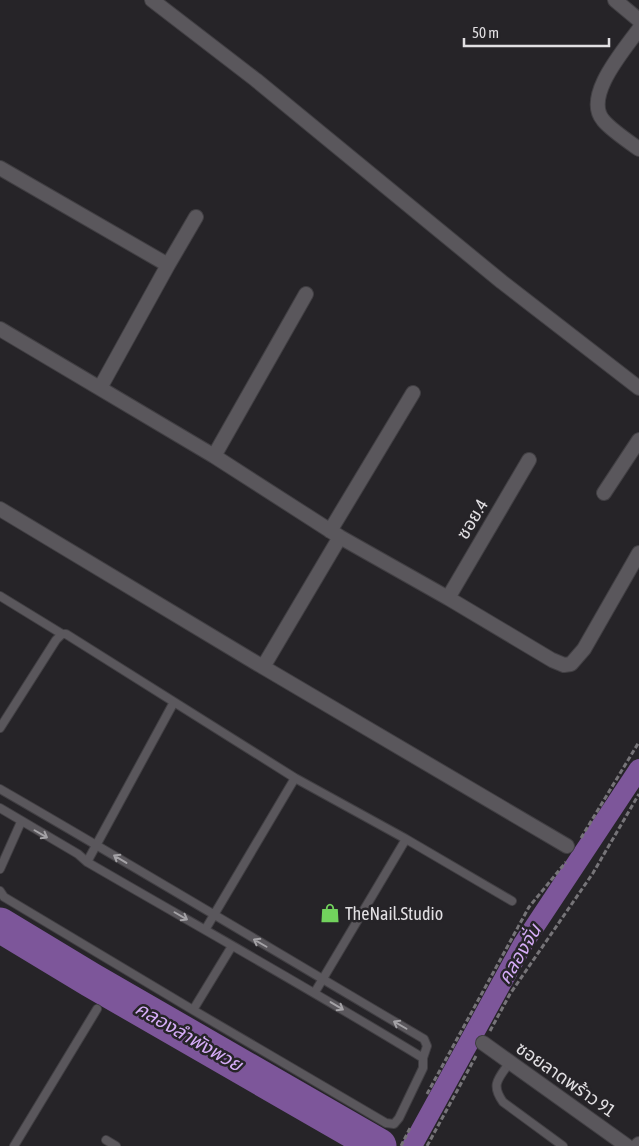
<svg xmlns="http://www.w3.org/2000/svg" width="639" height="1146" font-family="'Asap Condensed','Noto Sans Thai',sans-serif">
  <style>
    .lines { fill: none; stroke-linecap: round; stroke-linejoin: round }
    .canal { stroke: #7d569a; stroke-width: 20 }
    .river { stroke: #7d569a; stroke-width: 35 }
    .service-casing { stroke: #413f43; stroke-width: 10 }
    .minor-casing { stroke: #413f43; stroke-width: 16 }
    .path { stroke: #767478; stroke-width: 3; stroke-dasharray: 5 2.5; stroke-linecap: butt }
    .service { stroke: #5a575c; stroke-width: 8 }
    .minor { stroke: #5a575c; stroke-width: 14 }
    .oneway { stroke: #a4a2a6 }
    .labels { text-anchor: middle; dominant-baseline: central; stroke-width: 5; stroke-linejoin: round; paint-order: stroke }
    .street-label { font-size: 18px; fill: #e1dfe2; stroke: #262428 }
    .poi-label { font-size: 18px; fill: #e1dfe2; stroke: #262428; text-anchor: start }
    .water-label { font-size: 19px; font-style: italic; fill: #d5acf7; stroke: #262428 }
  </style>
  <rect width="100%" height="100%" fill="#262428"/>
  <g class="lines">
    <path class="canal" d="M 412,1146 L 523,944 L 639,769"/>
    <path class="river" d="M 0,925 L 91,980 L 379,1146"/>
    <defs>
      <path id="service" d="M 0,596 L 62,634
        M 0,728 L 56,640 L 62,634 L 66,634 L 295,778 L 406,839 L 512,901
        M 0,789 C 142,871 283,956 424,1039 L 427,1046 L 423,1058 L 423,1068 L 399,1118 L 394,1124 L 386,1123 L 193,1010 L 4,897 L 0,891
        M 0,808 L 78,854 L 87,862 C 199,927 312,990 423,1058
        M 87,862 L 174,702
        M 0,869 L 21,822
        M 205,930 L 295,778
        M 315,992 L 406,839
        M 193,1010 L 232,946
        M 510,1062 C 499,1078 490,1084 503,1102 L 563,1146
        M 106,1140 L 116,1146
        M 14,1146 L 97,1009"/>
      <path id="minor" d="M 152,0 L 256,80 L 502,282 L 639,388
        M 615,0 L 639,20
        M 639,29 C 625,49 583,96 603,120 C 610,129 629,142 639,149
        M 0,168 L 168,265 L 100,388
        M 168,265 L 196,217
        M 0,329 L 214,456 L 340,537 L 448,598 L 552,660 L 564,665 L 571,664 L 584,649 L 639,553
        M 214,456 L 306,294
        M 604,493 L 639,440
        M 0,509 L 263,667 L 567,846
        M 330,531 L 413,393
        M 448,598 L 529,460
        M 263,667 L 340,537
        M 483,1043 L 627,1146
        M 637,1146 L 639,1144"/>
    </defs>
    <use href="#service" class="service-casing"/>
    <use href="#minor" class="minor-casing"/>
    <path class="path" d="M 581,838 L 639,742
      M 490,1031 L 510,994 L 593,873 L 639,794
      M 427,1094 L 529,907 L 566,862
      M 401,1146 L 411,1126
      M 427,1146 L 476,1056"/>
    <use href="#service" class="service"/>
    <use href="#minor" class="minor"/>
  </g>
  <defs><path id="oneway-shaft" d="M-6 0H5M1.5-3L5.5 0L1.5 3" fill="none" stroke-width="1.6" stroke-linecap="round" stroke-linejoin="round" transform="scale(1.25)"/></defs>
  <g class="oneway">
    <use href="#oneway-shaft" transform="translate(41 834) rotate(30)"/>
    <use href="#oneway-shaft" transform="translate(120 859) rotate(-149)"/>
    <use href="#oneway-shaft" transform="translate(181 916) rotate(30)"/>
    <use href="#oneway-shaft" transform="translate(260 943) rotate(-150)"/>
    <use href="#oneway-shaft" transform="translate(337 1006) rotate(31)"/>
    <use href="#oneway-shaft" transform="translate(400 1025) rotate(-150)"/>
  </g>
  <defs>
    <symbol id="shop-bare" viewBox="-9 -9 18 18"><path d="M-5-2.5h2.3a2.7 3.5 0 0 1 5.4 0H5L5.5 6h-11ZM-1.5-2.5h3a1.5 2.3 0 0 0-3 0Z" fill="#72d25d" stroke="#262428" stroke-width="2.5" paint-order="stroke"/></symbol>
  </defs>
  <g fill-rule="evenodd">
    <use href="#shop-bare" x="316" y="899" width="28" height="28"/>
  </g>
  <g class="labels">
    <g class="street-label">
      <text transform="translate(472 519) rotate(-59)">ซอย.4</text>
      <text transform="translate(566 1079) rotate(35)">ซอยลาดพร้าว 91</text>
    </g>
    <g class="poi-label">
      <text x="345" y="913">TheNail.Studio</text>
    </g>
    <g class="water-label">
      <text transform="translate(519 954) rotate(-59)">คลองจั่น</text>
      <text transform="translate(189 1036) rotate(30)">คลองลำพังพวย</text>
    </g>
  </g>
  <path d="M464 38v8h145v-8" fill="none" stroke="#e1dfe2" stroke-width="2.5"/>
  <text x="472" y="38" font-size="15" fill="#e1dfe2" stroke="#262428" stroke-width="4" paint-order="stroke">50 m</text>
</svg>
